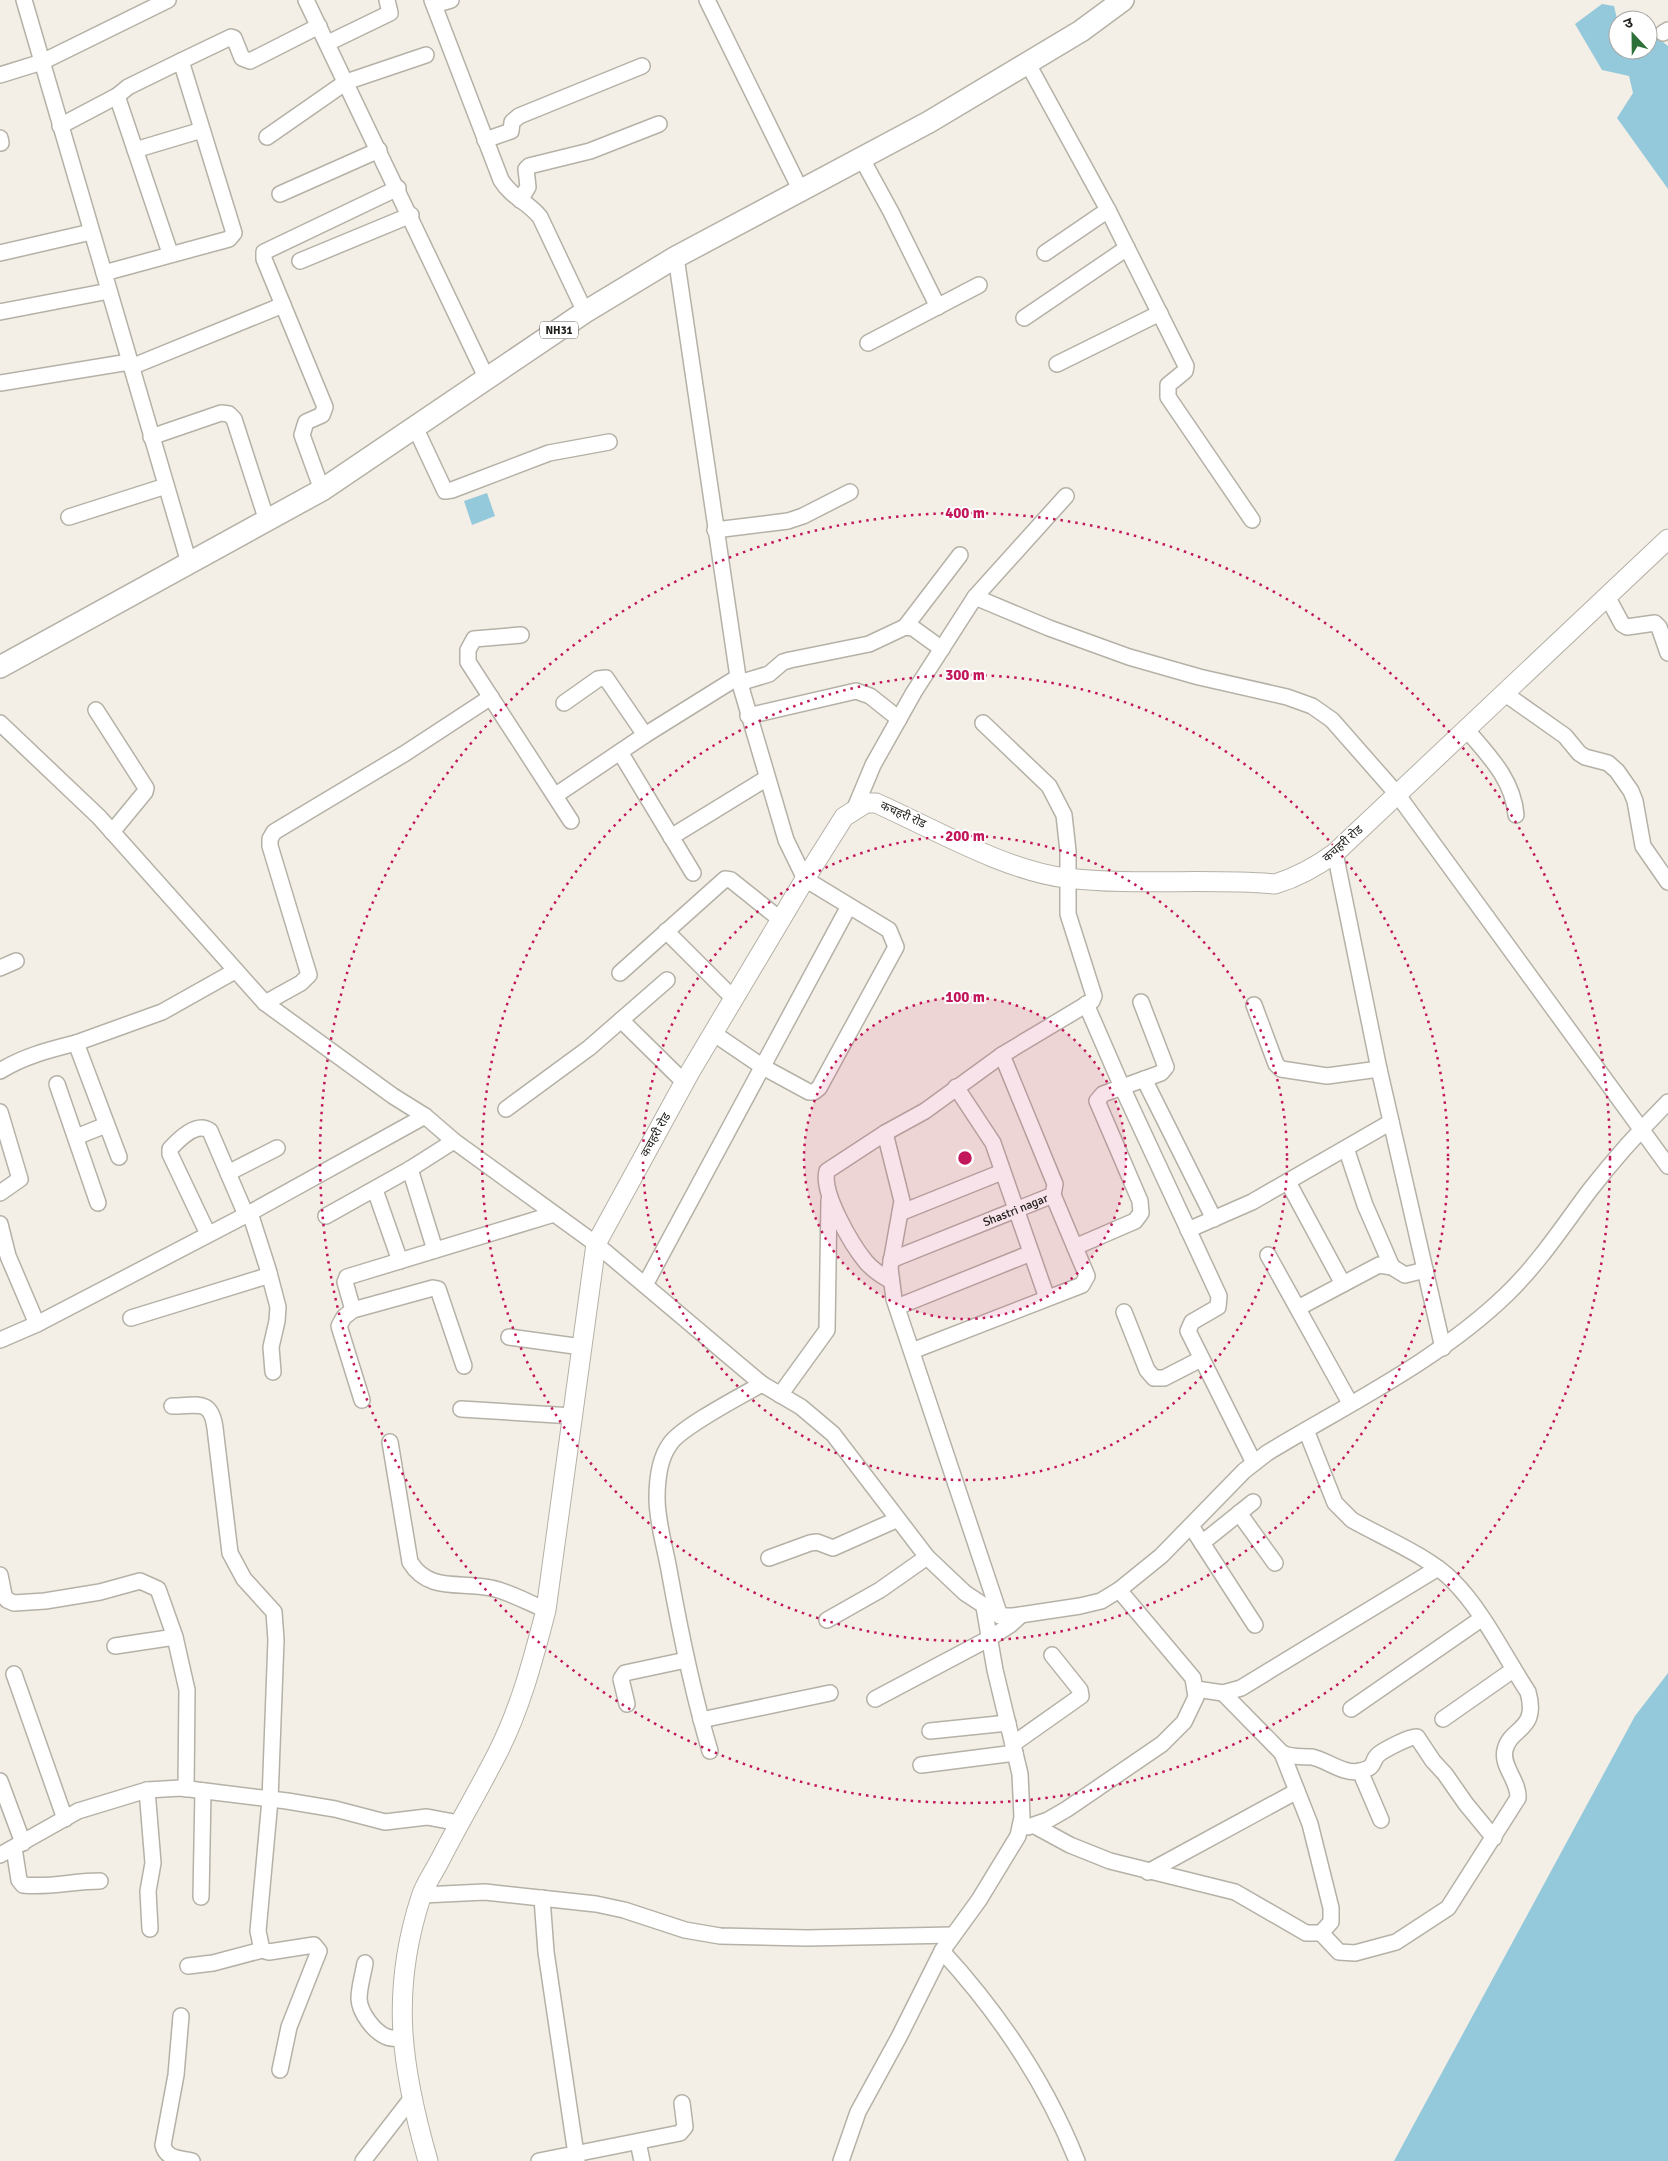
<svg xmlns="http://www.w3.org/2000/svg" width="1668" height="2161" font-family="Signika,'Noto Sans Devanagari',sans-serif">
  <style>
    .water { fill: #94c9dc }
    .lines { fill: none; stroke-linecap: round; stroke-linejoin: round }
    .minor-casing { stroke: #b5b1a7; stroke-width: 18 }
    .major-casing { stroke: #b5b1a7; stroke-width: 21 }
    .highway-casing { stroke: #b5b1a7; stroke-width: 24 }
    .minor { stroke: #fff; stroke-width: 15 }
    .major { stroke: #fff; stroke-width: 19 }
    .highway { stroke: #fff; stroke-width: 21 }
    .ring { fill: none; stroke: #c2185b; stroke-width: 2.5; stroke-dasharray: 2.5 5 }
    .labels { text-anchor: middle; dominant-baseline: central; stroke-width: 4; stroke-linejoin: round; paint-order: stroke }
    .shield { fill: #fff; stroke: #646360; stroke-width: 1 }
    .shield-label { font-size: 11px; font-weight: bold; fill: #21201c }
    .street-label { font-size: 12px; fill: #21201c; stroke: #fff }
    .centre { fill: #c2185b; stroke: #fff; stroke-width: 2.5 }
    .ring-label { font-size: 15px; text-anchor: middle; font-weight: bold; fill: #c2185b; stroke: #fff; stroke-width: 4; stroke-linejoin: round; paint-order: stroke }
  </style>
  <rect width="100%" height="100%" fill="#f4efe6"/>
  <path class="water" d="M 1602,4 L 1614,6 L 1618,23 L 1618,50 L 1648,50 L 1648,30 L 1668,46 L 1668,189 L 1617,118 L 1633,93 L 1629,76 L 1602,70 L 1575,24 Z
    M 487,493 L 495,516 L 472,525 L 464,501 Z
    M 1668,1673 L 1668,2161 L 1394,2161 L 1635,1716 Z"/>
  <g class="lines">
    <defs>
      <g id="minor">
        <path d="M 24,0 L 189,563"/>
        <path d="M 306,0 L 487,379"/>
        <path d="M 432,0 L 501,180 C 512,198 527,201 540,217 L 585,312"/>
        <path d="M 707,0 L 801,191"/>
        <path d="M 434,5 L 451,0"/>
        <path d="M 1663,33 L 1668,30"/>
        <path d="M 328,43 L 390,13 L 387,0"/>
        <path d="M 1028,64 L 1108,210 L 1186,366 L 1185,371 L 1168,385 L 1168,397 L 1252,520"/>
        <path d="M 0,75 L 42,62 L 168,0"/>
        <path d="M 60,126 L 117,96"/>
        <path d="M 267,137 L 346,82 L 426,55"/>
        <path d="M 0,138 L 1,143"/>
        <path d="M 485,140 L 511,131 L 512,122 L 519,116 L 642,66"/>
        <path d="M 135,150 L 202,130"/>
        <path d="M 862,159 L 891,212 L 938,307"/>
        <path d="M 280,194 L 379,150"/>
        <path d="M 520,200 L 528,187 L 526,169 L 529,166 L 590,151 L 659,124"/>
        <path d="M 0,253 L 91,232"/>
        <path d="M 170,253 L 117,96 L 128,87 L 181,61"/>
        <path d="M 1045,253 L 1108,210"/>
        <path d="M 676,257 L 738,677 L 786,840 L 805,879 L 889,930 L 896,947 L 819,1088 L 814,1092 L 809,1092 L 763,1067 L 713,1033"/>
        <path d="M 300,261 L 411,215"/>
        <path d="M 104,273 L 229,239 L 234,233 L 181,61 L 231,37 L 234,38 L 242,58 L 250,61 L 319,26"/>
        <path d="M 0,312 L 109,291"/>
        <path d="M 1024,318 L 1127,248"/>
        <path d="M 868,343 L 979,285"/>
        <path d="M 1057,364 L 1160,313"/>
        <path d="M 131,367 L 283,305"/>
        <path d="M 0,383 L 129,362"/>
        <path d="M 415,427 L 445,491 L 452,490 L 549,453 L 609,442"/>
        <path d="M 151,437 L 221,413 L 229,414 L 234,419 L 267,521"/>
        <path d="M 322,490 L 302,435 L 306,422 L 322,415 L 325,407 L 264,259 L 264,252 L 398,188"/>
        <path d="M 69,517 L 166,486"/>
        <path d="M 715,530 L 788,521 L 803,516 L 850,492"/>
        <path d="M 1607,596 L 1622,624 L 1627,627 L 1655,623 L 1659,627 L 1668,653"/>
        <path d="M 975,597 L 1049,628 L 1129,657 L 1199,677 L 1287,697 L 1312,706 L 1332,720 L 1397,794 L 1668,1166"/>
        <path d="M 905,627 L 960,555"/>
        <path d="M 521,635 L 474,639 L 468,650 L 468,662 L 571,821"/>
        <path d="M 739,683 L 769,674 L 783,662 L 790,660 L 869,644 L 905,627 L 913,628 L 942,649"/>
        <path d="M 1504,693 L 1565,736 L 1579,753 L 1585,757 L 1608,763 L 1617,771 L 1631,791 L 1635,801 L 1643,846 L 1668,882"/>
        <path d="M 564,703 L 598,679 L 606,678 L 645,735"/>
        <path d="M 96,710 L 146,788 L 145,792 L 112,832"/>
        <path d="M 748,716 L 856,691 L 870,696 L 899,719"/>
        <path d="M 0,723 L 99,817 L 265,1003 L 393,1096 L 425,1116 L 454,1141 L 596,1244 L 762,1384 L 801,1407 L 833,1434 L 927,1557 L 965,1593 L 1000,1616 L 1013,1616 L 1080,1606 L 1101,1601 L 1119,1590 L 1161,1556 L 1244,1471 L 1267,1453 C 1348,1404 1439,1360 1507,1294 C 1539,1263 1563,1226 1590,1190 C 1614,1159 1640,1130 1668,1102"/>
        <path d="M 1466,729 C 1488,755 1513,779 1516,815"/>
        <path d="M 620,752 L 693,873"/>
        <path d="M 556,795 L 645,735 L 738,677"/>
        <path d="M 855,808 L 873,765 L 914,692 L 975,597 L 1066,496"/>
        <path d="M 671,837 L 767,778"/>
        <path d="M 1335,853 L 1379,1069 L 1443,1348"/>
        <path d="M 666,931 L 734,999"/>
        <path d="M 0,968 L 16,961"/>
        <path d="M 620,973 L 725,879 L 731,880 L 781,920"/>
        <path d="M 265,1003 L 301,983 L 309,975 L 270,846 L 270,839 L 274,832 L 404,754 L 491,697"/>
        <path d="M 1086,1004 L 1122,1087 L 1219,1296 L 1218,1307 L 1192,1322 L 1188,1331 L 1254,1463"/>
        <path d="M 1254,1005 L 1276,1064 L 1281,1069 L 1327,1076 L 1379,1069"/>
        <path d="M 621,1020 L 685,1083"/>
        <path d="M 0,1071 C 24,1056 49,1050 76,1043"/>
        <path d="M 1144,1079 L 1214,1219"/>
        <path d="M 57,1084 L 98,1203"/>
        <path d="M 956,1087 L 993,1143 L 1047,1298"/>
        <path d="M 506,1109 L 589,1048 L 667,980"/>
        <path d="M 0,1112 L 20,1179 L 0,1193"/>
        <path d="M 885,1133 L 902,1201 L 890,1268 L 894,1299 L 1000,1616"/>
        <path d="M 76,1137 L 106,1125"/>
        <path d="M 1346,1148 L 1365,1205 L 1392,1267"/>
        <path d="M 119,1157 L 76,1043 L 162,1012 L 235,971"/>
        <path d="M 410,1169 L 435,1250"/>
        <path d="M 228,1173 L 277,1148"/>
        <path d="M 1288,1182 L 1343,1284"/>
        <path d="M 375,1190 L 400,1261"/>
        <path d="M 900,1213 L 1002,1172"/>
        <path d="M 326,1216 L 410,1169 L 454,1141"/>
        <path d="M 0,1224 L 8,1256 L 37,1324"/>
        <path d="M 1188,1230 L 1252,1202 L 1391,1122"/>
        <path d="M 208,1234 L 170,1154 L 170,1149 C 179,1139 197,1121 210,1131 L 246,1215"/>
        <path d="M 1075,1247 L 1135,1221 L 1141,1213 L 1140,1201 L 1097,1101 L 1103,1094 L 1161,1073 L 1166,1067 L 1141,1002"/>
        <path d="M 1268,1255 L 1350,1403"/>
        <path id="s1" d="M 891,1260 L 1053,1195 L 1055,1184 L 1002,1055"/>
        <path d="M 269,1273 L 278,1307 L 277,1321 L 271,1347 L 273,1372"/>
        <path d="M 891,1281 C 882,1276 873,1270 866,1262 C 852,1245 821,1193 827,1171 L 885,1133 L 925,1111 L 1002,1055 L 1092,1001 L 1094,996 L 1068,914 L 1068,851 L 1064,815 L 1049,786 L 983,723"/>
        <path d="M 645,1285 L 849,906"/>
        <path d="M 897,1307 L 1031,1253"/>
        <path d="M 1298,1308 L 1379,1265 L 1392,1267 L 1405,1275 L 1425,1270"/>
        <path d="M 353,1310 L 345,1282 L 347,1277 L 554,1214"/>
        <path d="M 1124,1312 L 1147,1370 L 1154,1378 L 1164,1378 L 1201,1359"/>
        <path d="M 131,1318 L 267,1276 L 269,1273 L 267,1266 L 250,1213"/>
        <path d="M 509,1337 L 582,1347"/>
        <path d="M 0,1340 L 37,1324 L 246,1215 L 425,1116"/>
        <path d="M 912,1351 L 1082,1285 L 1087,1276 L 1053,1195"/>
        <path d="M 780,1395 L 827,1330 L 829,1200"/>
        <path d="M 362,1400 L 339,1326 L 344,1317 L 353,1310 L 433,1288 L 438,1289 L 464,1366"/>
        <path d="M 172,1406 C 197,1406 211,1398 215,1428 L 230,1553 L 244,1579 L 274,1612 L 276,1640 L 270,1800 L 258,1931 L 262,1950 L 269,1952 L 314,1945 L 319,1951 L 289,2027 L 280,2070"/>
        <path d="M 461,1409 L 573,1416"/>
        <path d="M 1306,1430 L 1335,1503 L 1352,1520 C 1382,1537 1430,1557 1453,1581 C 1483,1611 1505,1657 1528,1692 C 1539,1731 1510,1727 1505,1750 C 1501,1766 1519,1781 1518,1798 L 1448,1908 L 1396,1942 L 1355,1953 L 1339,1952 L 1321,1933"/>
        <path d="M 390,1442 L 410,1562 C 429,1593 461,1581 491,1588 C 510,1592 529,1603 546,1610"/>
        <path d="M 1239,1513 L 1275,1563"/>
        <path d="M 1191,1526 L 1255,1625"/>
        <path d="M 1202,1543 L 1253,1502"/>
        <path d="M 769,1558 L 810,1543 L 817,1542 L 833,1548 L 896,1520"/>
        <path d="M 0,1575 L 4,1595 L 7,1600 L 14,1603 L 45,1601 L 100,1592 L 140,1581 L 158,1589 L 175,1637 L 187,1690 L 186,1789"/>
        <path d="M 827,1620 L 880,1590 L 927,1557"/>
        <path d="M 115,1646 L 175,1637"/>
        <path d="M 14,1674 L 65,1819"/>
        <path d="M 1196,1689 L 1223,1693 L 1241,1688 L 1438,1568"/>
        <path d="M 1223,1693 L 1282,1753 C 1292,1758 1301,1756 1312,1757 C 1327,1760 1344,1775 1360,1771 C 1378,1767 1370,1761 1379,1754 C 1384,1750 1412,1735 1417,1737 L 1433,1761 L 1445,1774 L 1466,1804 L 1494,1838"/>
        <path d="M 875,1699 L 990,1638 L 1010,1625 L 1021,1615"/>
        <path d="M 627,1704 L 621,1679 L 625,1673 L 686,1660"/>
        <path d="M 1351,1709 L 1481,1619"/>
        <path d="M 1443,1719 L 1513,1670"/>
        <path d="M 701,1720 L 830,1693"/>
        <path d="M 930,1731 L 1008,1723"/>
        <path d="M 1013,1744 L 1081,1696 L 1080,1690 L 1052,1655"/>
        <path d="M 710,1751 C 692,1691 680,1631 669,1570 C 665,1547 657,1522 657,1498 C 657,1480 659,1459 670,1444 C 681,1427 741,1396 762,1384"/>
        <path d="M 921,1765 L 1015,1753"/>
        <path d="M 1360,1771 L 1381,1820"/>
        <path d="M 0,1781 L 23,1843"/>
        <path d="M 147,1790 L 153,1863 L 148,1891 L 150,1929"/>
        <path d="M 1035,1826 L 1070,1845 L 1110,1861 L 1235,1892 L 1306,1933 L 1321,1933 L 1331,1922 L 1331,1908 L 1310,1824 L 1282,1753"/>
        <path d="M 1028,1827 L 1048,1820 L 1067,1809 L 1162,1744 L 1184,1722 L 1196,1697 L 1193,1678 L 1119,1590"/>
        <path d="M 14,1848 L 19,1880 L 23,1885 C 49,1888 74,1881 100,1881"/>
        <path d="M 0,1855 L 78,1811 L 147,1790 L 181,1788 L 287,1801 L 335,1809 L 385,1822 L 427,1817 L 459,1823"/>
        <path d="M 1148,1872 L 1297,1791"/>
        <path d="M 422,1895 L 485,1892 L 596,1904 L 624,1910 L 685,1930 L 720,1936 L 807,1938 L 953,1935"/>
        <path d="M 201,1897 L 203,1791"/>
        <path d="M 542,1898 L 546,1952 L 577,2161"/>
        <path d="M 942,1951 C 998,2012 1046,2083 1077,2161"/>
        <path d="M 365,1963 C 363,1975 359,1987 359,1999 C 360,2013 374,2032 387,2037 C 392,2039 398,2038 403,2039"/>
        <path d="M 188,1966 L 213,1963 L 262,1950"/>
        <path d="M 181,2016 L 176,2075 L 163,2145 C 166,2159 179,2158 192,2161"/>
        <path d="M 638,2142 L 642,2161"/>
        <path d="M 363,2161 L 411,2099"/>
        <path d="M 539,2161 L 680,2133 L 685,2127 L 682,2103"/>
        <path d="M 841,2161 L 858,2112 L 899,2037 L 942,1951 L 979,1900 L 1018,1836 L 1022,1817 L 1020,1774 L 995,1670 L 984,1607"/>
      </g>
      <path id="major" d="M 428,2161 C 401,2067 390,1992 421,1897 C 425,1884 434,1872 440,1860 C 458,1825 478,1791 496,1756 C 520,1710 533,1660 546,1610 L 596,1244 L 690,1072 L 805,879 L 844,817 L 866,803 L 876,803 C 932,828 1006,871 1066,878 C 1136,886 1206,878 1275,884 C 1298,877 1316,867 1335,853 L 1668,539"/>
      <path id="highway" d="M 0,667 L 322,490 L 585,312 L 676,257 L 929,122 L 1081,31 L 1123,0"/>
    </defs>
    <use href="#minor" class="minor-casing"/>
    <use href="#major" class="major-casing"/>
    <use href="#highway" class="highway-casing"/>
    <use href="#minor" class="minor"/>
    <use href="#major" class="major"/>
    <use href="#highway" class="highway"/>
  </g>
  <circle cx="965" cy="1158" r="161" fill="#c2185b" fill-opacity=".12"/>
  <g class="ring">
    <circle cx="965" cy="1158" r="161"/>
    <circle cx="965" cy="1158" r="322"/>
    <circle cx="965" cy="1158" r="483"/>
    <circle cx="965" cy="1158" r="645"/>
  </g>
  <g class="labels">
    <rect class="shield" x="540" y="321.5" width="38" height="17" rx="4"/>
    <g class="shield-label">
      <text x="559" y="330">NH31</text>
    </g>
    <g class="street-label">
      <text transform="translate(903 815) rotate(24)">कचहरी रोड</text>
      <text transform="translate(1343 844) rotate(-41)">कचहरी रोड</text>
      <text transform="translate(656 1135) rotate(-61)">कचहरी रोड</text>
      <text stroke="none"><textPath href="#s1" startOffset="134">Shastri nagar</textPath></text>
    </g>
  </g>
  <circle cx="965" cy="1158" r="8" class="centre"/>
  <g class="ring-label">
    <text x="965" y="518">400 m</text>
    <text x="965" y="680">300 m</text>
    <text x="965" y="841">200 m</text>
    <text x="965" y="1002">100 m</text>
  </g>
  <g transform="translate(1633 35) rotate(338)"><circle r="24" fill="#ffffff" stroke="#a6a6a4"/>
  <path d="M0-4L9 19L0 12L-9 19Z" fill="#2e703a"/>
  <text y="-8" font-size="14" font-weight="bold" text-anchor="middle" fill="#21201c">उ</text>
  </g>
</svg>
